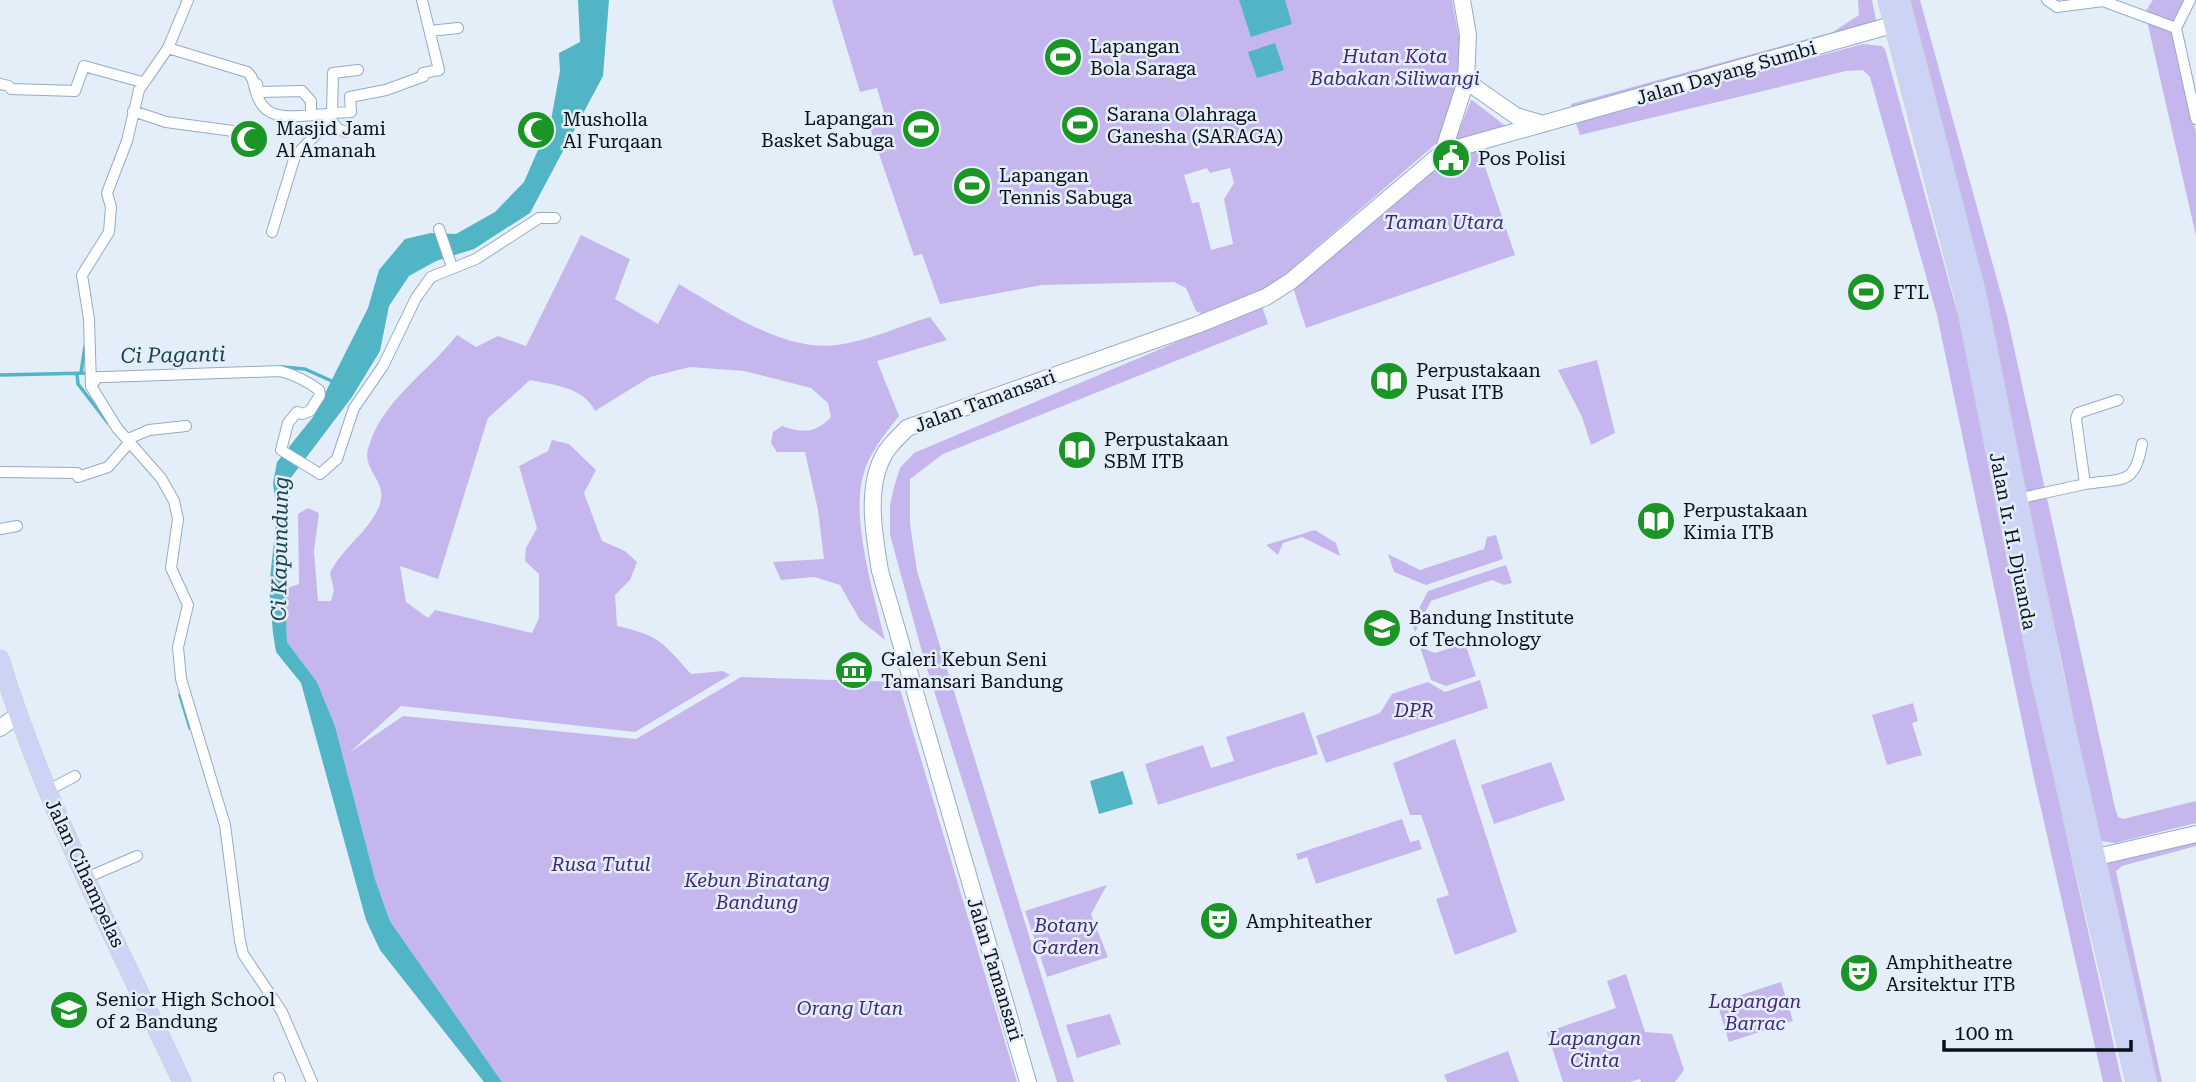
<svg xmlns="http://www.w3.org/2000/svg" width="2196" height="1082" font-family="'Roboto Serif',serif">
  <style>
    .green { fill: #c5b7ed; fill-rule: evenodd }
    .water { fill: #51b5c5 }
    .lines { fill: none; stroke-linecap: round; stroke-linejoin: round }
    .stream { stroke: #51b5c5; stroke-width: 3.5 }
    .street-casing { stroke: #94abc6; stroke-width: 12 }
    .secondary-casing { stroke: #94abc6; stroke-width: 18 }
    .primary-casing { stroke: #c9cacc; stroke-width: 19 }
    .street { stroke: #fff; stroke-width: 10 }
    .secondary { stroke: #fff; stroke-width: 16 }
    .primary { stroke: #ccd3f5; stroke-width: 18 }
    .labels { text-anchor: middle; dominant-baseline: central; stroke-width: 5; stroke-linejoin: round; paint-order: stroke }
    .poi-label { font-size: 19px; fill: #081019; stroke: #e4eef9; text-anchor: start }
    .park-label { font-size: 19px; font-style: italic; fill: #432672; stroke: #e4eef9 }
    .street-label { font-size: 19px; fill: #081019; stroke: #e4eef9 }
    .water-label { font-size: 21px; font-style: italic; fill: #17444b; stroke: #e4eef9 }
  </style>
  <rect width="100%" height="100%" fill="#e4eef9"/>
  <path class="green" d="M 832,0 L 1452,0 L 1462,54 L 1461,88 L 1439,141 L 1273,285 L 1202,314 L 1196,311 L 1186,288 L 1174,282 L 1042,285 L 940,304 L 922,254 L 914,256 L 868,122 L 885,116 L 877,88 L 860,92 ZM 1207,168 L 1210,173 L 1230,168 L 1234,183 L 1224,199 L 1233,244 L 1211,250 L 1199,202 L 1192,203 L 1184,175 Z
    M 1858,0 L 1872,0 L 1876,20 L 1871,28 L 1574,115 L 1571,104 L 1833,32 L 1859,15 Z
    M 1902,0 L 1920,0 L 2007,316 L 2115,808 L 2118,817 L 2123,819 L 2196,801 L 2196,823 L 2115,843 L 2102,841 L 2098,834 L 2004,388 Z
    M 2153,0 L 2186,0 L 2172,26 L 2196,133 L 2196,236 L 2145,12 Z
    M 1863,44 L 1882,46 L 1885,49 L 1958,315 L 2043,730 L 2122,1082 L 2103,1082 L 2034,778 L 1937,315 L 1870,77 L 1863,70 L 1846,71 L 1580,135 L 1575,121 Z
    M 1471,100 L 1472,100 L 1508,128 L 1455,141 Z
    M 1477,143 L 1515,255 L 1306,328 L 1291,281 L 1443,152 Z
    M 581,235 L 630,259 L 615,299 L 658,324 L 679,284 C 723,310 784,352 837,345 C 868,341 900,326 930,317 L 947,340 L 877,361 L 899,416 C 884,435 869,453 863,476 C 851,520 874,595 885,640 L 860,620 L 840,585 L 814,577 L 781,580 L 773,562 L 824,559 L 818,510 L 805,452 L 777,452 L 771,443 L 773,432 L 782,426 C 803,433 815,434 831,417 L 828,403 L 811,388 L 744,371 L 690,367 L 650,377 L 595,411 C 584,387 553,385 530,380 L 488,418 L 438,579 L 400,566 L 406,602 L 428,618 L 435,610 L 532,633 L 539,618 L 539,574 L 525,561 L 526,548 L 537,528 L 519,466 L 548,451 L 552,440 L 569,444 L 596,470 L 584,493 L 602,541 L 625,551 L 637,562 L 630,580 L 615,595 L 617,626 C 661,636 662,642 691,674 L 723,671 L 730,675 L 635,732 L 401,706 L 349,753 L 403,716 L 636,739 L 741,677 L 898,682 L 1017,1082 L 502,1082 L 390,921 L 375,879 L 335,726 L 317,682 L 287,642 L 285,589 L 299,584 L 298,514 L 308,508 L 319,513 L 314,551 L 318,601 L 331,601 L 334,590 L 330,573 C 343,547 366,534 378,509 C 391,482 362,472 368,449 C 381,401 428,372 457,335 L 476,347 L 498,336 L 526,346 Z
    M 1262,306 L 1268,324 L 943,454 L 910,479 L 910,524 L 917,571 L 1074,1082 L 1057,1082 L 924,659 L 890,535 L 890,505 L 894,487 L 900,468 L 914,453 Z
    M 1597,360 L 1615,433 L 1591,445 L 1582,417 L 1558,370 Z
    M 1315,530 L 1336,543 L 1340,556 L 1302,537 L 1283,543 L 1278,555 L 1266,545 Z
    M 1496,535 L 1503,559 L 1426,585 L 1394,572 L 1388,554 L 1420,570 L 1484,549 L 1487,537 Z
    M 1506,565 L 1512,583 L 1504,585 L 1492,580 L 1431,601 L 1415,632 L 1412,622 L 1428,591 Z
    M 1465,643 L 1476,676 L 1446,686 L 1431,680 L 1420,647 L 1435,653 Z
    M 1480,680 L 1488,708 L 1326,763 L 1316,736 L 1380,713 L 1392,694 L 1428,682 L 1445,692 Z
    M 1913,703 L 1918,721 L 1912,723 L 1922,755 L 1887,765 L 1872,715 Z
    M 1304,712 L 1318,754 L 1158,805 L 1145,764 L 1203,745 L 1211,768 L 1234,761 L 1226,737 Z
    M 1455,739 L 1517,932 L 1455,955 L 1436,899 L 1449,895 L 1421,815 L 1410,815 L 1393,763 Z
    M 1551,762 L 1565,800 L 1494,824 L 1481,785 Z
    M 1402,819 L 1410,842 L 1419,840 L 1422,849 L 1316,884 L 1307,857 L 1298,860 L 1296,854 Z
    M 2196,828 L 2196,846 L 2122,866 L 2116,871 L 2162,1082 L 2152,1082 L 2103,863 Z
    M 1107,885 L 1091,914 L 1108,957 L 1047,977 L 1025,911 Z
    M 1626,974 L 1645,1032 L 1672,1034 L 1684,1070 L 1675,1082 L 1641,1082 L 1640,1079 L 1630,1082 L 1563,1082 L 1547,1032 L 1616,1008 L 1607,981 Z
    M 1781,982 L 1793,1021 L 1729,1042 L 1717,1003 Z
    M 1110,1014 L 1121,1044 L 1077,1058 L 1066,1025 Z
    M 1508,1051 L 1519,1082 L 1447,1082 L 1444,1075 Z"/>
  <path class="water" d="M 578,0 L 609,0 L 603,76 L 530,213 L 474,249 L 436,261 L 409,276 L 389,306 L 380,351 L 352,397 L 290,479 L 285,589 L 287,642 L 317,682 L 335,726 L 375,879 L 390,921 L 502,1082 L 484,1082 L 380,950 L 366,920 L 301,683 L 276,652 L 273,633 L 269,587 L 277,515 L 273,483 L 277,462 L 313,417 L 368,308 L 379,270 L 405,239 L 431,233 L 456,234 L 495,212 L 524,182 L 551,120 L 560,71 L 559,53 L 580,42 Z
    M 1239,0 L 1285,0 L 1292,24 L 1251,37 Z
    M 1275,43 L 1284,70 L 1257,78 L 1248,52 Z
    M 1123,771 L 1133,804 L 1099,814 L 1090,781 Z"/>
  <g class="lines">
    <path class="stream" d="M 282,367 L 305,369 L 334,382
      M 81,373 L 85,346
      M 77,374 L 78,384 L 108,423
      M 0,375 L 89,373
      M 180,695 L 190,728"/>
    <defs>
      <path id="street" d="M 188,0 L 168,48 L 139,90 L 127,141 L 107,193 L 111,207 L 109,232 L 82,275 L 89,319 L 91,386 L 117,428 L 161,478 L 174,501 L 178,519 L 171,568 L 188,605 L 178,647 L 181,679 L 225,825 L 240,941 L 243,954 L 282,1012 L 312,1082
        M 2047,0 L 2057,7 L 2103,1 L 2176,28
        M 2190,0 L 2176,28 L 2196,119
        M 430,31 L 458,28
        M 168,48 L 247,72 C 254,77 253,84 256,92 C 265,126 299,115 327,114 L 337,128 L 345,132
        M 0,84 L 9,86 L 11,89 L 75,91 L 84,66 L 142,82
        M 257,84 L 258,91 L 261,92 L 302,91 L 311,101 L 311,114
        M 133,111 L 166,122 L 233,131
        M 332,113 L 351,112 L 350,97 L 386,90 L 424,76 L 423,73 L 439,70 L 422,0
        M 327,114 L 332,113 L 333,73 L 358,70
        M 439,229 L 452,267
        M 272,232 L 295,156 L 330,120
        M 91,386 L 98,377 L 105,377 L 280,371 C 295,375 306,380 319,390 L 320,395 L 310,411 L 302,414 L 297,412 L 288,423 L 281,450 L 320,474 L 337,459 L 354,408 L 383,366 L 416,298 L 431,277 L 476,259 L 539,218 L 555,218
        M 128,439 L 149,430 L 186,426
        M 0,472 L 77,473 L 78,477 L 108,467 L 130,442
        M 2085,484 C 2123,478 2135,486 2142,444
        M 2017,499 L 2085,484 L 2076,419 L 2078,413 L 2118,400
        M 0,529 L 17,526
        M 47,791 L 75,776
        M 86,878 L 137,856
        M 279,1078 L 280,1082"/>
      <path id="secondary" d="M 1466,81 L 1516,116 L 1543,124
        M 1443,152 L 1906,21
        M 0,728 L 17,716
        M 2084,860 L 2196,834
        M 1028,1082 L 880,571 C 874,534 865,487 885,453 C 890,444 900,436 907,428 L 1197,325 L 1266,297 L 1291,281 L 1443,152 L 1466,81 L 1468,35 L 1462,0"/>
      <path id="primary" d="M 1887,0 L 1964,297 L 2039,675 L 2135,1082
        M 1901,0 L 1977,293 L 2053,671 L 2148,1082
        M 0,659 C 45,806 117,943 182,1082"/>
    </defs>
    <use href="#street" class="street-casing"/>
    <use href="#secondary" class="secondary-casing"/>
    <use href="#primary" class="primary-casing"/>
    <use href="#street" class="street"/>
    <use href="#secondary" class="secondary"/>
    <use href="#primary" class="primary"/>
  </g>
  <defs>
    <symbol id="stadium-disc" viewBox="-11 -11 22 22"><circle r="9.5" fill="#1a9526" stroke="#e4eef9"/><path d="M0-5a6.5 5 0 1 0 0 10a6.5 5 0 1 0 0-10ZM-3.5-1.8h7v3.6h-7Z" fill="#fff"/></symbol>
    <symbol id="mosque-disc" viewBox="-11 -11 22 22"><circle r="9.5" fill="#1a9526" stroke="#e4eef9"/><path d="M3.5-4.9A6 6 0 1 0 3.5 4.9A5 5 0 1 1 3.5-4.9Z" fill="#fff"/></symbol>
    <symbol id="civic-disc" viewBox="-11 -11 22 22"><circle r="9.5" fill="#1a9526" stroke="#e4eef9"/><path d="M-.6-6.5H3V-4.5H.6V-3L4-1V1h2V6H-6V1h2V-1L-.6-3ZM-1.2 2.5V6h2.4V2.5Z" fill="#fff"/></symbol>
    <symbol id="library-disc" viewBox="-11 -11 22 22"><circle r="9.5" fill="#1a9526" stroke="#e4eef9"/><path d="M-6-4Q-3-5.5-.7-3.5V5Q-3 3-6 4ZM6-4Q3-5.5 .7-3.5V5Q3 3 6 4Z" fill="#fff"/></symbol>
    <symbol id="university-disc" viewBox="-11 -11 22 22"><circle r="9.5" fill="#1a9526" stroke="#e4eef9"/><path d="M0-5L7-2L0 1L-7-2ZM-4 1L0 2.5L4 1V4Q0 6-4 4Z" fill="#fff"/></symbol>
    <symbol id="museum-disc" viewBox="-11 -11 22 22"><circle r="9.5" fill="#1a9526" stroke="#e4eef9"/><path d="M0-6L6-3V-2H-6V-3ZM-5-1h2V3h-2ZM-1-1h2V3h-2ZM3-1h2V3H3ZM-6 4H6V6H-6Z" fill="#fff"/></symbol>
    <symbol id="theatre-disc" viewBox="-11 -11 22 22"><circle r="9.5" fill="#1a9526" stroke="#e4eef9"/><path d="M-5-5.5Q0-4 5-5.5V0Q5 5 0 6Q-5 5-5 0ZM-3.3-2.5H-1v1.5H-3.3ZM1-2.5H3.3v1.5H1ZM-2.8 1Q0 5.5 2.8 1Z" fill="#fff"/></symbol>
    <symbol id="school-disc" viewBox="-11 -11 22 22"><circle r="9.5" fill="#1a9526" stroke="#e4eef9"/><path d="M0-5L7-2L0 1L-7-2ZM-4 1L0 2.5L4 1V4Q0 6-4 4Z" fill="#fff"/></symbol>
  </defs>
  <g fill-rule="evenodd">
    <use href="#stadium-disc" x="1041" y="35" width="44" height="44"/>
    <use href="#stadium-disc" x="1058" y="103" width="44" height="44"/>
    <use href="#stadium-disc" x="899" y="107" width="44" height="44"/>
    <use href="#mosque-disc" x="514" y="108" width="44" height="44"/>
    <use href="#mosque-disc" x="227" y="117" width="44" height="44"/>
    <use href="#civic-disc" x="1429" y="136" width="44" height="44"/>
    <use href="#stadium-disc" x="950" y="164" width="44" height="44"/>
    <use href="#stadium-disc" x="1844" y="270" width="44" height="44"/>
    <use href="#library-disc" x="1367" y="359" width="44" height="44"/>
    <use href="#library-disc" x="1055" y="428" width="44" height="44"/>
    <use href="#library-disc" x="1634" y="499" width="44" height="44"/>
    <use href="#university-disc" x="1360" y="606" width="44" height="44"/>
    <use href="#museum-disc" x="832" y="648" width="44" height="44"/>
    <use href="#theatre-disc" x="1197" y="899" width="44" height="44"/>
    <use href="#theatre-disc" x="1837" y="951" width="44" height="44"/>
    <use href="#school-disc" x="47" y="988" width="44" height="44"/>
  </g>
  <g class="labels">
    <g class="poi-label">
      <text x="1090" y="46">Lapangan<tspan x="1090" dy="22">Bola Saraga</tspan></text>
      <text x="1107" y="114">Sarana Olahraga<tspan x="1107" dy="22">Ganesha (SARAGA)</tspan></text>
      <text x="894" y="118" text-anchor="end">Lapangan<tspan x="894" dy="22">Basket Sabuga</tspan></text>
      <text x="563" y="119">Musholla<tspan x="563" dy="22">Al Furqaan</tspan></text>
      <text x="276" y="128">Masjid Jami<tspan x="276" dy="22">Al Amanah</tspan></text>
      <text x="1478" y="158">Pos Polisi</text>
      <text x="999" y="175">Lapangan<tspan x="999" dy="22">Tennis Sabuga</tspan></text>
      <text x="1893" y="292">FTL</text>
      <text x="1416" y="370">Perpustakaan<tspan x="1416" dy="22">Pusat ITB</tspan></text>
      <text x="1104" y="439">Perpustakaan<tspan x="1104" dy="22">SBM ITB</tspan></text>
      <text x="1683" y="510">Perpustakaan<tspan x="1683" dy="22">Kimia ITB</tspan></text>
      <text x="1409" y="617">Bandung Institute<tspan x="1409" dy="22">of Technology</tspan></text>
      <text x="881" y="659">Galeri Kebun Seni<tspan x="881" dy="22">Tamansari Bandung</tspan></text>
      <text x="1246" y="921">Amphiteather</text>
      <text x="1886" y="962">Amphitheatre<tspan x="1886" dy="22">Arsitektur ITB</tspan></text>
      <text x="96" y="999">Senior High School<tspan x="96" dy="22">of 2 Bandung</tspan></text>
    </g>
    <g class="park-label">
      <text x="1395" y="56">Hutan Kota<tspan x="1395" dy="22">Babakan Siliwangi</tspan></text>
      <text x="1444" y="222">Taman Utara</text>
      <text x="1414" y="710">DPR</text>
      <text x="601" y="864">Rusa Tutul</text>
      <text x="757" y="880">Kebun Binatang<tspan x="757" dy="22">Bandung</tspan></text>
      <text x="1066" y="925">Botany<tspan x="1066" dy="22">Garden</tspan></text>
      <text x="1755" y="1001">Lapangan<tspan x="1755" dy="22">Barrac</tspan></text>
      <text x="850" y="1008">Orang Utan</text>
      <text x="1595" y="1038">Lapangan<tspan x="1595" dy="22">Cinta</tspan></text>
    </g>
    <g class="street-label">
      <text transform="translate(1726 73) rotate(-16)">Jalan Dayang Sumbi</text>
      <text transform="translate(985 401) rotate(-20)">Jalan Tamansari</text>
      <text transform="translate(2013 541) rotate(79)">Jalan Ir. H. Djuanda</text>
      <text transform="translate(85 873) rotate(65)">Jalan Cihampelas</text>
      <text transform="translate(995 969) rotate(73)">Jalan Tamansari</text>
    </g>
    <g class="water-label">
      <text transform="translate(173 355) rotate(-1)">Ci Paganti</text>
      <text transform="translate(280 549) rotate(-89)">Ci Kapundung</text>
    </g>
  </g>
  <path d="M1944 1040v10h187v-10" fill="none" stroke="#081019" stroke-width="3.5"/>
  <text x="1954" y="1040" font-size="21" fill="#081019" stroke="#e4eef9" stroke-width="5" paint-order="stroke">100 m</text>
</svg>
